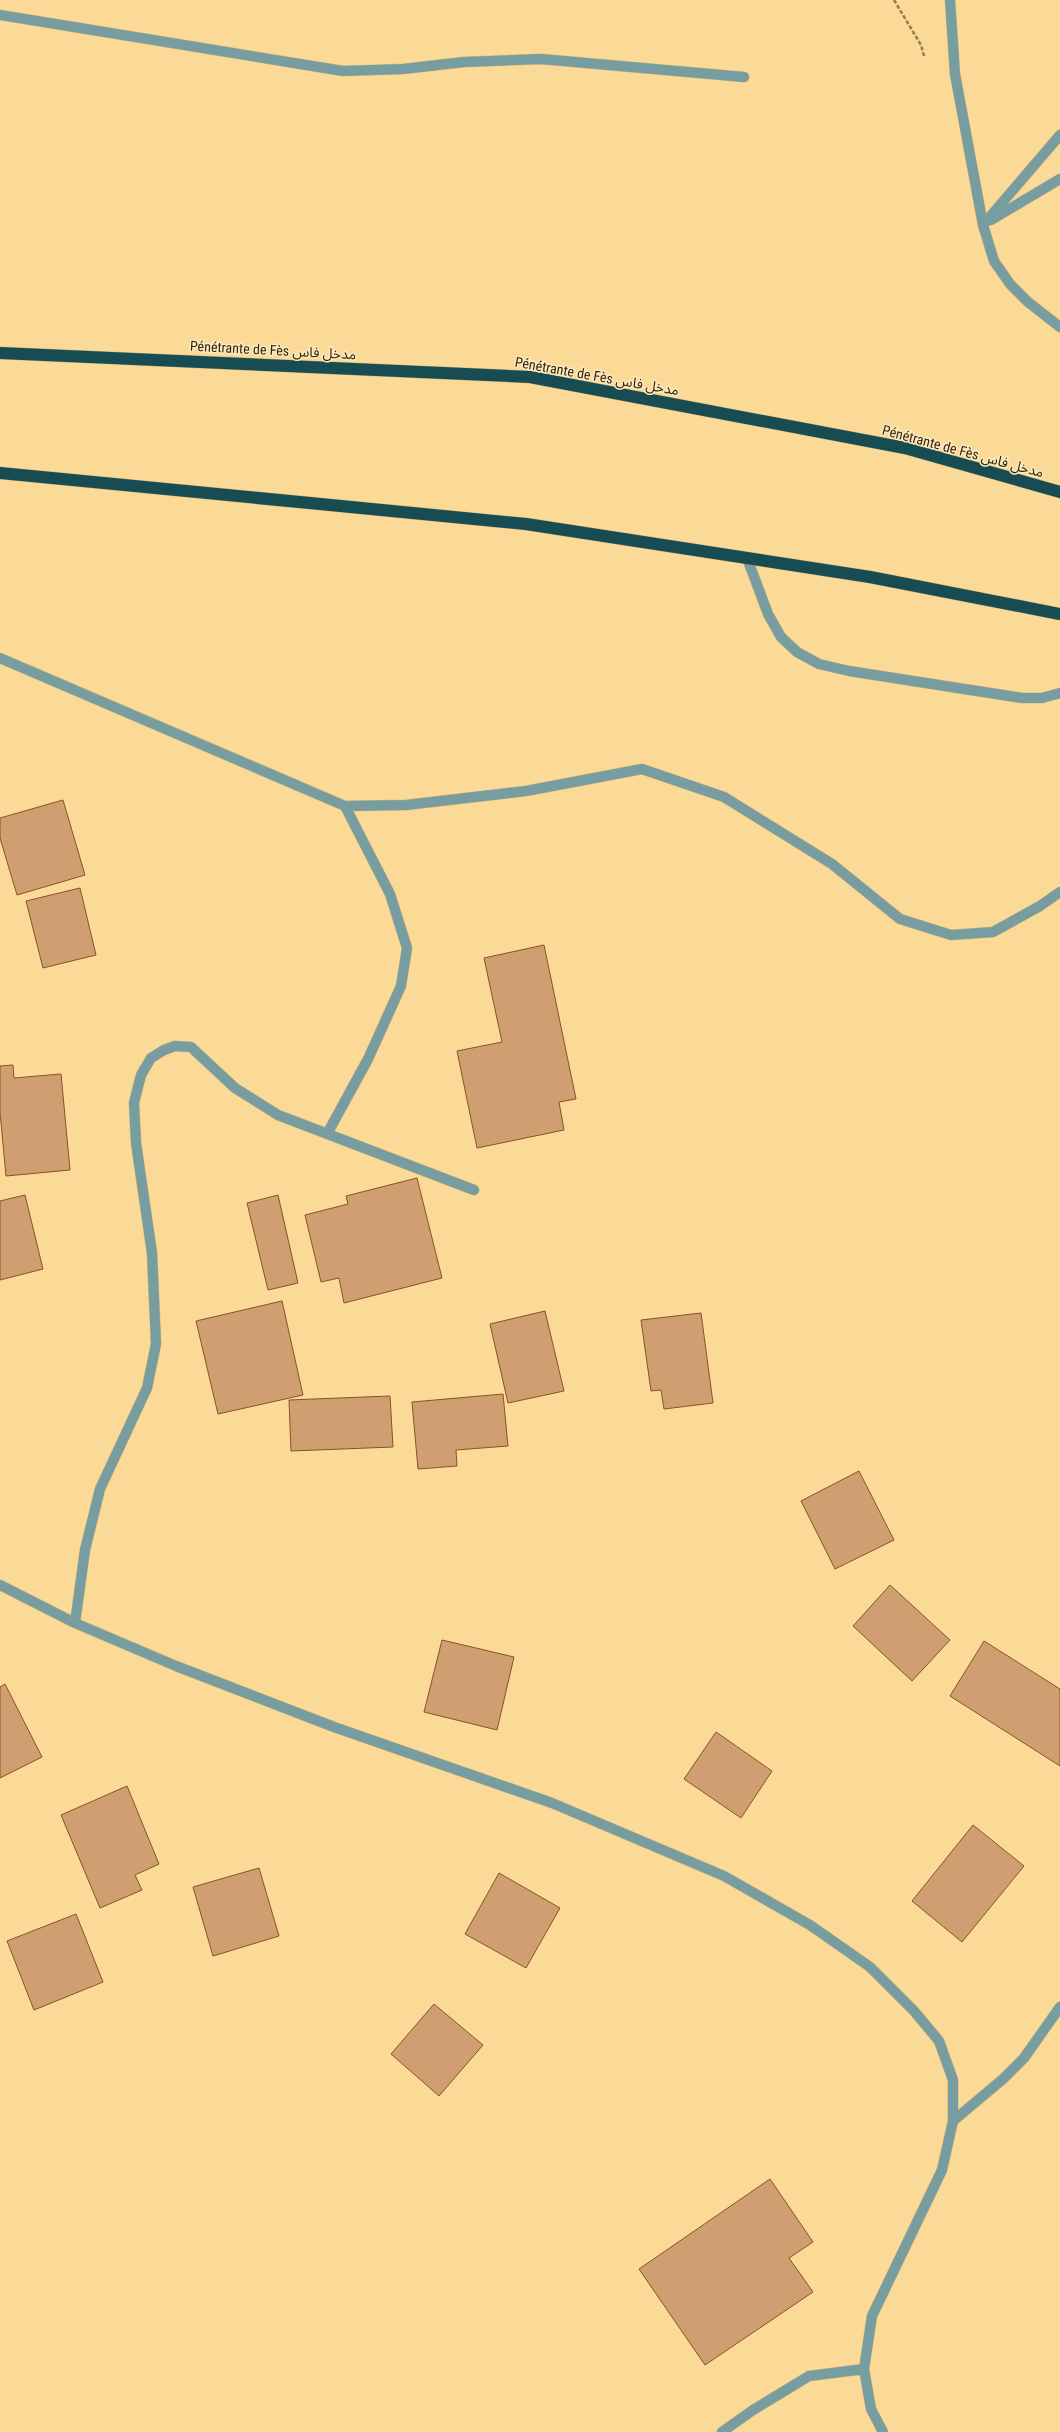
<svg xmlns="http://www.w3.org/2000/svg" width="1060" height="2432" font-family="'Roboto Condensed','Noto Sans Arabic',sans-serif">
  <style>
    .building { fill: #cf9f72; stroke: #865521 }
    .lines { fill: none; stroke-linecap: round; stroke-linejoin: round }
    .service-casing { stroke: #d7b97d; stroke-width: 11 }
    .minor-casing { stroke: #d7b97d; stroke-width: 11 }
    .motorway-casing { stroke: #d7b97d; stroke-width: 13 }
    .path { stroke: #947e4e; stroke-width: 2.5; stroke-dasharray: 4 2; stroke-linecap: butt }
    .service { stroke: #779da1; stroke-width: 10 }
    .minor { stroke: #779da1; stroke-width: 10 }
    .motorway { stroke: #174d52; stroke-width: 12 }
    .labels { text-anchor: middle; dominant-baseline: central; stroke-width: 3; stroke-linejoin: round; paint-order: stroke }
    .street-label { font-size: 14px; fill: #322609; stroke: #fde9c1 }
  </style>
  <rect width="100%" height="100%" fill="#fbd996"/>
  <path class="building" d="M 63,800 L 85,875 L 17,895 L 0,838 L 0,818 Z
    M 80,888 L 96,955 L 43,968 L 26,901 Z
    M 544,945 L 576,1099 L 559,1102 L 564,1130 L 477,1148 L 457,1051 L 502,1042 L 484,958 Z
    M 13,1065 L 14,1078 L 61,1074 L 70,1170 L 6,1176 L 0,1112 L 0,1066 Z
    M 417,1178 L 442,1278 L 344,1303 L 339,1278 L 321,1282 L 305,1215 L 348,1204 L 346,1196 Z
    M 25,1195 L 43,1269 L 0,1280 L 0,1201 Z
    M 278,1195 L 298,1283 L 268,1290 L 247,1203 Z
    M 282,1301 L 303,1395 L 218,1414 L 196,1321 Z
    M 545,1311 L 564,1391 L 508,1403 L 490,1324 Z
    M 701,1313 L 713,1403 L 664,1409 L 661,1390 L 651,1391 L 641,1320 Z
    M 503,1394 L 508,1446 L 456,1450 L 457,1466 L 418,1469 L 412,1402 Z
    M 390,1396 L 393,1447 L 291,1451 L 289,1400 Z
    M 859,1471 L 894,1540 L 835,1569 L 801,1501 Z
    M 890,1585 L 950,1640 L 912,1681 L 853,1626 Z
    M 442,1640 L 514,1657 L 497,1730 L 424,1712 Z
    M 984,1641 L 1060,1689 L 1060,1766 L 950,1696 Z
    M 5,1684 L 42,1757 L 0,1778 L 0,1687 Z
    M 716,1732 L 772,1771 L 741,1818 L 684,1779 Z
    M 127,1786 L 159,1864 L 135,1875 L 142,1890 L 100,1908 L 61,1815 Z
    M 973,1825 L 1024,1866 L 962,1942 L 912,1901 Z
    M 259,1868 L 279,1936 L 213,1956 L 193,1887 Z
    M 499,1873 L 560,1908 L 526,1968 L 465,1934 Z
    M 76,1914 L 103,1982 L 34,2010 L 7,1941 Z
    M 434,2004 L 483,2045 L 439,2096 L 391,2054 Z
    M 770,2179 L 813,2242 L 789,2258 L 813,2292 L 705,2365 L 639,2269 Z"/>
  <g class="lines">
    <defs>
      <path id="service" d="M 0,15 L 343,71 L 403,69 L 464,62 L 541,59 L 744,77
        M 747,558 L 768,614 L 781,637 L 797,652 L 819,664 L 849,671 L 1022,698 L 1042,698 L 1060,693
        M 953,2121 L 1003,2079 L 1024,2058 L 1060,2007"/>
      <path id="minor" d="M 950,0 L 955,74 L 983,225 L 994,261 L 1010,284 L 1028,302 L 1060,327
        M 991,220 L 1060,179
        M 983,225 L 1060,135
        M 0,658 L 345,806 L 406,805 L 526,791 L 642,769 L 724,797 L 832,864 L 900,919 L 951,935 L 993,932 L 1040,906 L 1060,892
        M 327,1134 L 368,1059 L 401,986 L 407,948 L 390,894 L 345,806
        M 0,1585 L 75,1623 L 176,1666 L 334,1727 L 552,1803 L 724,1876 L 810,1925 L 870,1967 L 914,2011 L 939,2041 L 953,2080 L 953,2121 L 942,2170 L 872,2316 L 864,2369 L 871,2409 L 883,2432
        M 75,1623 L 85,1550 L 100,1489 L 147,1388 L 156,1344 L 152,1253 L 136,1143 L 134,1103 L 141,1075 L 151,1058 L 164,1050 L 175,1046 L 191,1047 L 235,1088 L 278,1115 L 474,1190
        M 722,2432 L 753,2410 L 809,2376 L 864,2369"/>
      <path id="motorway" d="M 0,353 L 530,377 L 905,448 L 1060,492
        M 0,473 L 526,524 L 870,577 L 1060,614"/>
    </defs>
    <use href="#service" class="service-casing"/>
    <use href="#minor" class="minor-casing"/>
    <use href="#motorway" class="motorway-casing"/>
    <path class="path" d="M 894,0 L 921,45 L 924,56"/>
    <use href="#service" class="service"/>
    <use href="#minor" class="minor"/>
    <use href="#motorway" class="motorway"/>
  </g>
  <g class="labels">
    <g class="street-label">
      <text transform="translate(273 350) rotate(3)">Pénétrante de Fès مدخل فاس</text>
      <text transform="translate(597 376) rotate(10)">Pénétrante de Fès مدخل فاس</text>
      <text transform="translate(963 451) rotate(15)">Pénétrante de Fès مدخل فاس</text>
    </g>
  </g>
</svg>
